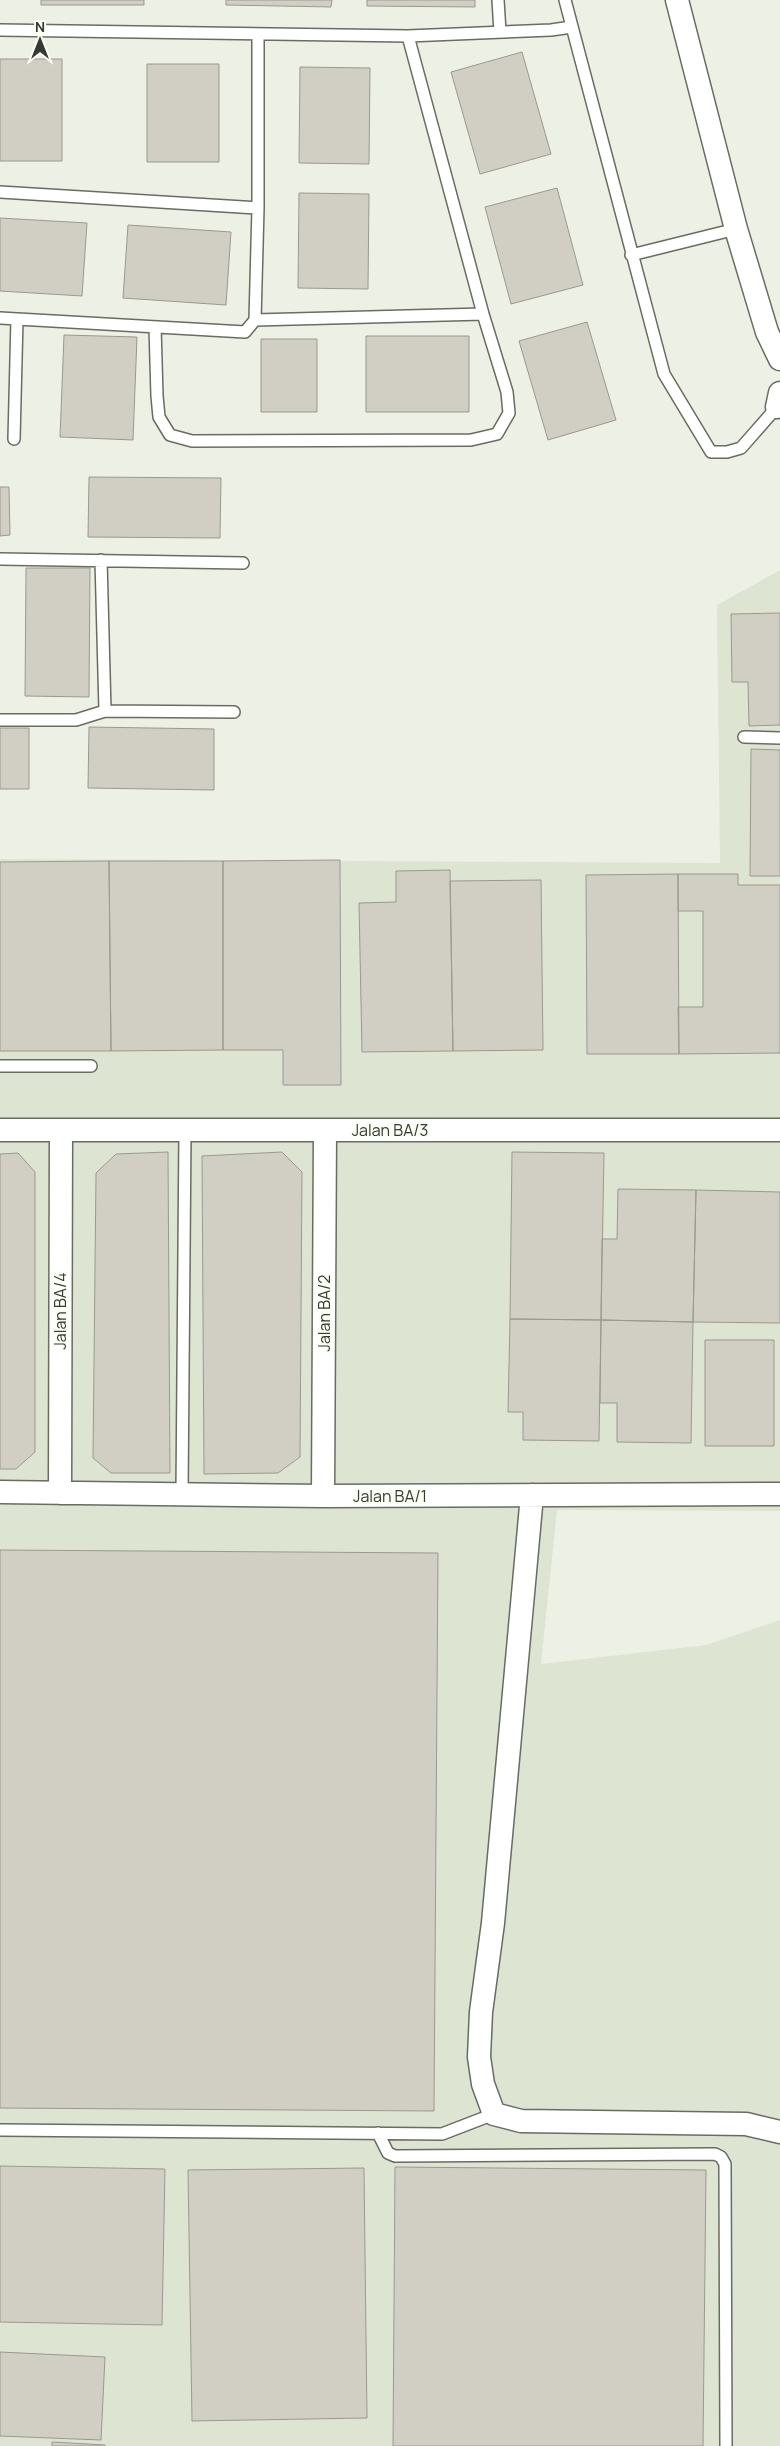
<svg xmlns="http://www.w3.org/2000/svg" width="780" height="2446" font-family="Manrope,sans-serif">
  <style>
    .built { fill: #dde5d2 }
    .building { fill: #d1cfc3; stroke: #9b998e }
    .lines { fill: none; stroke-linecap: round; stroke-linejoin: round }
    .lane-casing { stroke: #686c61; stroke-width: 14 }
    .street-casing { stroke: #686c61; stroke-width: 25 }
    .lane { stroke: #fff; stroke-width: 11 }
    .street { stroke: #fff; stroke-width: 22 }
    .labels { text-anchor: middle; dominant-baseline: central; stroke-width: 4.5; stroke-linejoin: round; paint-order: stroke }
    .street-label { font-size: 16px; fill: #363834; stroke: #fafff3 }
  </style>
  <rect width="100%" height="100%" fill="#edf1e5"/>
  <path class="built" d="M 780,570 L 780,1511 L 557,1510 L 541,1664 L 706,1645 L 780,1620 L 780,2446 L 0,2446 L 0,859 L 720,863 L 717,605 Z"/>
  <path class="building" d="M 41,0 L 144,0 L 144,5 L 41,5 Z
    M 226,0 L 332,0 L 331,7 L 226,5 Z
    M 367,0 L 475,0 L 475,7 L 367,6 Z
    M 522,52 L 551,154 L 480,174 L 451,72 Z
    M 0,59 L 62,59 L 62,161 L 0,161 Z
    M 147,64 L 219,64 L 219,162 L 147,162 Z
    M 300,67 L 370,68 L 369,164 L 299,163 Z
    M 557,188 L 583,285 L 511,304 L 485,207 Z
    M 299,193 L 369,194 L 368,289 L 298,288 Z
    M 0,218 L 87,223 L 82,296 L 0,291 Z
    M 128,225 L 231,232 L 226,305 L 123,298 Z
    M 587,322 L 616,420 L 548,440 L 519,341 Z
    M 64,335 L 137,337 L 133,440 L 60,437 Z
    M 366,336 L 469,336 L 469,412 L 366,412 Z
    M 261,339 L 317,339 L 317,412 L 261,412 Z
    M 89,477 L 221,478 L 220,538 L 88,537 Z
    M 0,487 L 9,487 L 10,535 L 0,536 Z
    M 26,568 L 90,568 L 89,697 L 25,696 Z
    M 780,613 L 780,725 L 749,726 L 748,682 L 732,682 L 731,614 Z
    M 89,727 L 214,729 L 214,790 L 88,788 Z
    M 0,728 L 29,728 L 29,789 L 0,789 Z
    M 751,749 L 780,750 L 780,876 L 750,876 Z
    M 340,860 L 341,1085 L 283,1085 L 283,1050 L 223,1050 L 223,861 Z
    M 109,861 L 111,1051 L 0,1051 L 0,862 Z
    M 109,861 L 223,861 L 223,1050 L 111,1051 Z
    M 450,870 L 453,1051 L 362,1052 L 359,903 L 396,902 L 396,871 Z
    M 678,874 L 738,874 L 738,885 L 780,885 L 780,1053 L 679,1054 L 678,1007 L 703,1007 L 703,911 L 678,911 Z
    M 678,874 L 679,1054 L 587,1054 L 586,875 Z
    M 541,880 L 543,1050 L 453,1051 L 450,881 Z
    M 168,1152 L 170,1473 L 111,1473 L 93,1458 L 96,1173 L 116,1154 Z
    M 282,1152 L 302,1172 L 300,1457 L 278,1473 L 204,1474 L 202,1156 Z
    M 512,1152 L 604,1153 L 601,1320 L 510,1319 Z
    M 18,1153 L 35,1172 L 35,1452 L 16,1469 L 0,1469 L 0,1154 Z
    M 618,1189 L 696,1190 L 693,1322 L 601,1320 L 602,1239 L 617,1239 Z
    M 696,1190 L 780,1192 L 780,1323 L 693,1322 Z
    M 510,1319 L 601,1320 L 599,1441 L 523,1440 L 523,1412 L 508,1412 Z
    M 601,1320 L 693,1322 L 691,1443 L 617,1442 L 617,1403 L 600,1403 Z
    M 705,1340 L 774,1340 L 774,1446 L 705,1446 Z
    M 0,1550 L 438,1553 L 434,2111 L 0,2108 Z
    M 0,2166 L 165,2169 L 162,2325 L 0,2322 Z
    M 395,2167 L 706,2170 L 703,2446 L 393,2446 Z
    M 364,2168 L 367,2418 L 192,2421 L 188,2170 Z
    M 0,2352 L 105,2357 L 101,2440 L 0,2436 Z
    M 52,2442 L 105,2445 L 105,2446 L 52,2446 Z"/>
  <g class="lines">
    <defs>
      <path id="lane" d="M 498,0 L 500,32
        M 565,0 L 664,374 L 711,452 L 727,452 L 741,448 L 777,407
        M 0,30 L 408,36 L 551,30 L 572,27
        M 0,192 L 258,208
        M 631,255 L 736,229
        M 0,318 L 245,332 L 255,320 L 258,208 L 258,35
        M 255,320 L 483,314
        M 155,327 L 157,396 L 159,417 L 170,435 L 192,441 L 471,440 L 497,434 L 509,413 L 507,392 L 483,314 L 408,36
        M 14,439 L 17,319
        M 0,559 L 243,563
        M 105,711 L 234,712
        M 0,720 L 76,720 L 105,711 L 101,560
        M 744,737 L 780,738
        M 0,1066 L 91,1066
        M 182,1494 L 185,1130
        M 0,2130 L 442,2134 L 494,2114
        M 378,2133 L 388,2153 L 395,2156 L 715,2154 L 721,2157 L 725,2164 L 726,2446"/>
      <path id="street" d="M 677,0 L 736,229 L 767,332 L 780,359
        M 777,407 L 780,393
        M 0,1130 L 780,1130
        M 0,1492 L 323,1496 L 780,1494
        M 60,1493 L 61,1130
        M 532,1495 L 493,1923 L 481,2012 L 479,2057 L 483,2084 L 494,2114 L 521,2121 L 746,2124 L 780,2132
        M 323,1496 L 325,1130"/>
    </defs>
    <use href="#lane" class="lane-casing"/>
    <use href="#street" class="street-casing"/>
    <use href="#lane" class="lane"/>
    <use href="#street" class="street"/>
  </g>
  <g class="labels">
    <g class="street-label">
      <text x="390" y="1130">Jalan BA/3</text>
      <text transform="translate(60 1311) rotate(-90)">Jalan BA/4</text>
      <text transform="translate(324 1313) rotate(-90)">Jalan BA/2</text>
      <text x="390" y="1496">Jalan BA/1</text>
    </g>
  </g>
  <g transform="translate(40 40)" stroke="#fafff3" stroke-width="4" paint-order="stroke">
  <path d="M0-4L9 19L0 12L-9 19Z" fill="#363834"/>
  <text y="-8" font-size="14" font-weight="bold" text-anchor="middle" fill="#363834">N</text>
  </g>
</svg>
